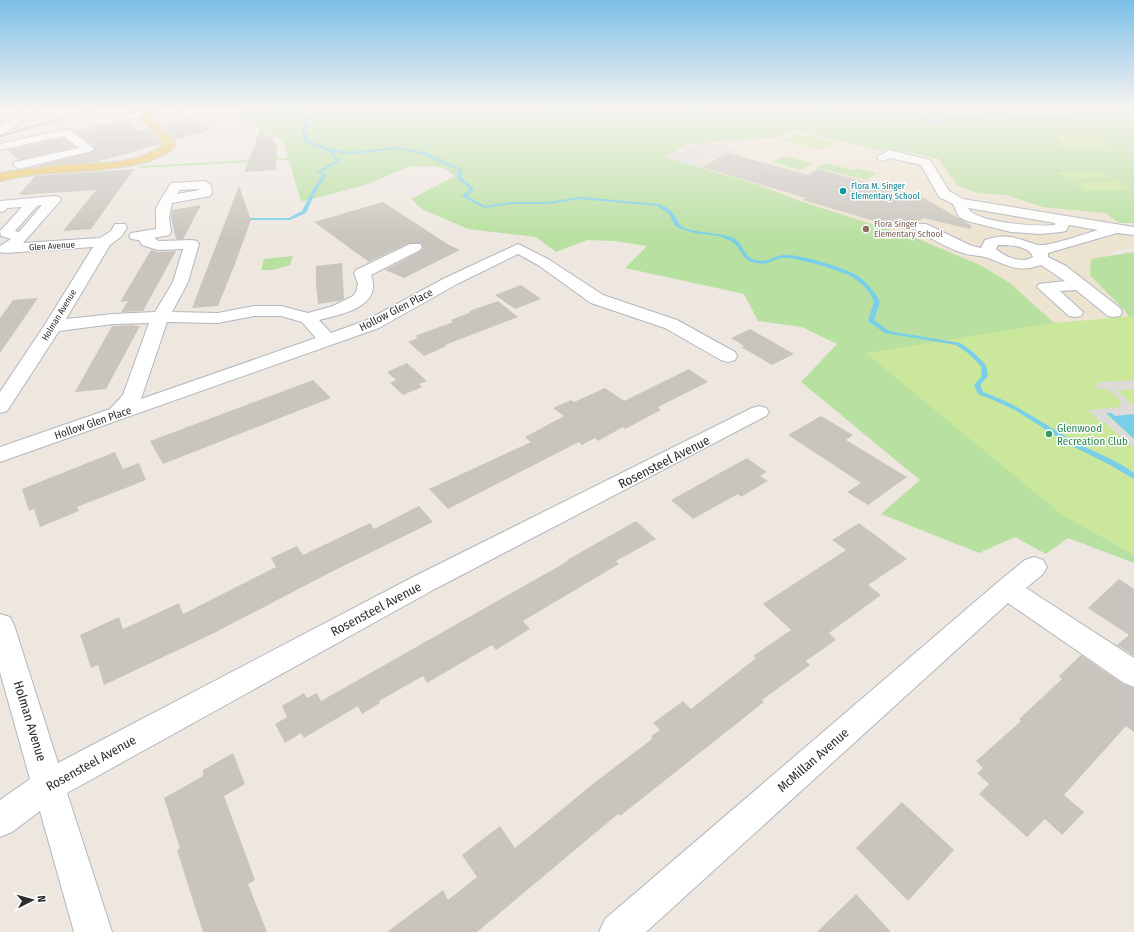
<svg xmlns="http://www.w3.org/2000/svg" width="1134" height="932" font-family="'Fira Sans Condensed',sans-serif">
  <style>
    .education { fill: #ede3d1 }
    .green { fill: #b8e0a0 }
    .pitch { fill: #cae79c }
    .plaza { fill: #dedad7 }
    .water { fill: #79cfe9 }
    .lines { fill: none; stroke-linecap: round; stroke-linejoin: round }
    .stream { fill: #79cfe9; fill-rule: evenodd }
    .building { fill: #c9c5be }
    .minor-casing { stroke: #b3b6bf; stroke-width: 2 }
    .major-casing { stroke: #c8c8c8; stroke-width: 2 }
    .minor { fill: #fff; fill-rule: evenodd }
    .major { fill: #eac768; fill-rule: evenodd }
    .rail { stroke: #a2a6b6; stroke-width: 1.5 }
    .culture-dot { fill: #0f9aa8; stroke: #fff; stroke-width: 1.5 }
    .education-dot { fill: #8d6e63; stroke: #fff; stroke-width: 1.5 }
    .leisure-dot { fill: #2e9e5b; stroke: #fff; stroke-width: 1.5 }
    .labels { text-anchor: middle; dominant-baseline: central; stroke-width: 3; stroke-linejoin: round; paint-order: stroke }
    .far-culture-label { font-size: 9px; fill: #0d838f; stroke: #fff; text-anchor: start }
    .far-education-label { font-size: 9px; fill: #785e54; stroke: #fff; text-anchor: start }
    .far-street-label { font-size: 9px; fill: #2d2d2d; stroke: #fff }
    .street-label { font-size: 11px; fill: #2d2d2d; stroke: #fff }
    .leisure-label { font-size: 11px; fill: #27864d; stroke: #fff; text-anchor: start }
    .near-street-label { font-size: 13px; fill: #2d2d2d; stroke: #fff }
  </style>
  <rect width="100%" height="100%" fill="#ede7e0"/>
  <path class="education" d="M 895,109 L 920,125 L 951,177 L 1091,204 L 1134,233 L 1134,246 L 1110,252 L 1134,267 L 1134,316 L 1054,323 L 652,233 L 650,144 Z"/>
  <path class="green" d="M 244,109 L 986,110 L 1134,109 L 1134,223 L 1119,223 L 1105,213 L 1043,207 L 1006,195 L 977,193 L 957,185 L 954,178 L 951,177 L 939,159 L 889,148 L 882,151 L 794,130 L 779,137 L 689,144 L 664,157 L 759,185 L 800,201 L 918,239 L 980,265 L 1010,283 L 1054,323 L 1108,322 L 1134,469 L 1134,563 L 1068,538 L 1046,554 L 1015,537 L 979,553 L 881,514 L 920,480 L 801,382 L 837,344 L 802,327 L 758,321 L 744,294 L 625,268 L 647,246 L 615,241 L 587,240 L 556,252 L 536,237 L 468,229 L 422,209 L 411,199 L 455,176 L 441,167 L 411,166 L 368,184 L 301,202 L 289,160 L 139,168 L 141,166 L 288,158 L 283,140 L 260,130 L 239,116 Z
    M 784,156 L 812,163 L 801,170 L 773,162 Z
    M 825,163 L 853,170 L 857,168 L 876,173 L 867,180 L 817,168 Z
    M 1134,252 L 1134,324 L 1125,311 L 1090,275 L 1091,259 Z
    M 293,256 L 290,265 L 273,270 L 261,270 L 264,259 Z"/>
  <path class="pitch" d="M 798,133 L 835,142 L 821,150 L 784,140 Z
    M 1055,133 L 1101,136 L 1112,152 L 1064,148 Z
    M 1100,170 L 1114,178 L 1070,180 L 1057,172 Z
    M 1118,181 L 1132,189 L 1086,191 L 1074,182 Z
    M 1134,316 L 1134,555 L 1062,515 L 866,353 L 1054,323 Z"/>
  <path class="plaza" d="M 714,143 L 741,150 L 733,154 L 728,153 L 717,159 L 708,157 L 698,162 L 703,164 L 699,167 L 664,157 L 689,146 Z
    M 1134,380 L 1134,389 L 1117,391 L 1134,406 L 1134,414 L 1115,416 L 1106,414 L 1134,439 L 1134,448 L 1103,421 L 1099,421 L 1088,410 L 1119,407 L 1121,401 L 1107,389 L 1098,389 L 1095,387 L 1099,382 Z"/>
  <path class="water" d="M 1106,413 L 1112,413 L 1115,416 L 1134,414 L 1134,439 Z"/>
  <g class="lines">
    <path class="stream" d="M 276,109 L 283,109 L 305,113 L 310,121 L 306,130 L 308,141 L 331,149 L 352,152 L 398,147 L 429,153 L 430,155 L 462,169 L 461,178 L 474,189 L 467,196 L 485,206 L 512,202 L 548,202 L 580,197 L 658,204 C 666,206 672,211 677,219 C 678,220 678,223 679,224 C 688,234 721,231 735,239 C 743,244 744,256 753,259 C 767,265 773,255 785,255 C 800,254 846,268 858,276 C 868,283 875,292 880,302 L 874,320 L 889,331 L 960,343 L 973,352 L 986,365 L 988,376 L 980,385 L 983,392 C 1018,404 1045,425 1077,443 C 1096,453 1117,460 1134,473 L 1134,479 L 1112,466 L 1072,446 L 1015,410 L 991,399 L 978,394 L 974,385 L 982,376 L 981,366 L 969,354 L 956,345 L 885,333 L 869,322 L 868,321 L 874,302 L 871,295 L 864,286 L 854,278 L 849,275 L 820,265 L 791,258 L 781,258 L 764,264 L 751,262 L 745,258 L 737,246 L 731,241 L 719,236 L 694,233 L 682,229 L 675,226 L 669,214 L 657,206 L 580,199 L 548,204 L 512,204 L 484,208 L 462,196 L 470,189 L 457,178 L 459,170 L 427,157 L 426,155 L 398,149 L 352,154 L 333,152 L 340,161 L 321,172 L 327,175 L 317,189 L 306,213 L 290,220 L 243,220 L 243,218 L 289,218 L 302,211 L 313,189 L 323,175 L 316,172 L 336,161 L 329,151 L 305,143 L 302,130 L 306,121 L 303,115 Z
      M 690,109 L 699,110 L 712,109 L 699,112 Z
      M 827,109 L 849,110 L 860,109 L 849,112 Z
      M 902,109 C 914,109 915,113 924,118 C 927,120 931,120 934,121 L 988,114 L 1044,117 L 1134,110 L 1134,112 L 1044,119 L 988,116 L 934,123 L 923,121 L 913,113 Z"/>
  </g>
  <path class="building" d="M 189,118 L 214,129 L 175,140 L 161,125 Z
    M 126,122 L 139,131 L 148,129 L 161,144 L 96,162 L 38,166 L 92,152 L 95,150 L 93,146 L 74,131 L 90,128 L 88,126 L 95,125 L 98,126 Z
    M 261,128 L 267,136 L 270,136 L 277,146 L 276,170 L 244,172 Z
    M 64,138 L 76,147 L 19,160 L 7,150 Z
    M 728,153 L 808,175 L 818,169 L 924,198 L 972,226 L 970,229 L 923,218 L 905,230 L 803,200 L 806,198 L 701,167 Z
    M 134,169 L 91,229 L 63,231 L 96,190 L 19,195 L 35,176 Z
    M 239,186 L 251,220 L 235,264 L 218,306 L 192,308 Z
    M 383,202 L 449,245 L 460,250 L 404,278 L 385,270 L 421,251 L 423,248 L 421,243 L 409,243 L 369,262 L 314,222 Z
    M 201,205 L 183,239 L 176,239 L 171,218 L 172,210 Z
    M 151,250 L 158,252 L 176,251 L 143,311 L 121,312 L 128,301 L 120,302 Z
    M 342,263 L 344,299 L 339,301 L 318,304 L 316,284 L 316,266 Z
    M 521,285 L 541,299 L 515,309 L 495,295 Z
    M 38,298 L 0,353 L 0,318 L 13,300 Z
    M 498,301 L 518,317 L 445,345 L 447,346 L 424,356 L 408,342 L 418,338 L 415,336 L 453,322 L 451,320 L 471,312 L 469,311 Z
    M 135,325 L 134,326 L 140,326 L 106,389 L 75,392 L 112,326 Z
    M 750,329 L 794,354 L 772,365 L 741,347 L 744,346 L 731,338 Z
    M 407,363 L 427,381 L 419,384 L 422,387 L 403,395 L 390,383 L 396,380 L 387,372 Z
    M 689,369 L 708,382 L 658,407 L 661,410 L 625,429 L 623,427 L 598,441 L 595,438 L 582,445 L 579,442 L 448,509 L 429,489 L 531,442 L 525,437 L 564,416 L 553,408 L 571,400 L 574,402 L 605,388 L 624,401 Z
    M 313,380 L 331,398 L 163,464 L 150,441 Z
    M 821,416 L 853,435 L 846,440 L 907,477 L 868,505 L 847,492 L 861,483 L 788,435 Z
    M 115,452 L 123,469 L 139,463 L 146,480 L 77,507 L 79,511 L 40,527 L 34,509 L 29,511 L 22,489 Z
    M 747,458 L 767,472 L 760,476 L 768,481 L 741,497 L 738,494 L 693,519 L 671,500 Z
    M 419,506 L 433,522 L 333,571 L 214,633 L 104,685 L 98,665 L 91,668 L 80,635 L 119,617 L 123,629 L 179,603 L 183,614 L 276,567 L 271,558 L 297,546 L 303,555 L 370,523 L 374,529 Z
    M 636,521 L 656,539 L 616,561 L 619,564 L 523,621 L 530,629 L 496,650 L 492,645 L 427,683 L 423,676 L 379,701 L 380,703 L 362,714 L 358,706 L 304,738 L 301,733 L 285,743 L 275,724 L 287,717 L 282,706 L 304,693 L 307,698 L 317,693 L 321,701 L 568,561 L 567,560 Z
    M 859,523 L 907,559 L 868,585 L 881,595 L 829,633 L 836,640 L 806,661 L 810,665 L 762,700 L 764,702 L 620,816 L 618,814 L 477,932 L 387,932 L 443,890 L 448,900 L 477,877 L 462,855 L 500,826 L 515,848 L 594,783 L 652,739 L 651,736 L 660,730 L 653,723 L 683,701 L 691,709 L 756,658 L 753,656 L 791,630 L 763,604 L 846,550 L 832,540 Z
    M 1119,579 L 1134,589 L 1134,656 L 1117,645 L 1129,635 L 1088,608 Z
    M 1081,655 L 1123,684 L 1134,688 L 1134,732 L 1126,726 L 1064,795 L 1084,812 L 1062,835 L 1045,819 L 1027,837 L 979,794 L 989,784 L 977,773 L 983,768 L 976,761 L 1021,721 L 1019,719 L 1062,679 L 1059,676 Z
    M 233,753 L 245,784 L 224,796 L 255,880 L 248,884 L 267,932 L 203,932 L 177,850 L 180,848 L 164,798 L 203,776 L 203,770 Z
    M 902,802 L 954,850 L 908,901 L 856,848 Z
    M 856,894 L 891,932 L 817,932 Z"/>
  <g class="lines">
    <defs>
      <path id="minor" d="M 24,109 L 36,109 C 34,112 3,136 0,136 L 0,127 Z
        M 153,109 L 178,109 L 177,111 C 150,118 125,119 98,125 L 93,122 L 94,120 C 114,115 134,112 153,109 Z
        M 66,129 L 70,130 L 92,147 L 94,149 L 92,151 L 19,169 L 13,165 L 15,162 L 79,148 L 64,136 L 0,150 L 0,144 Z
        M 889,150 L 930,160 L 949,191 L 963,199 L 1134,227 L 1134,235 L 1117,233 L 1048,253 L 1048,257 L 1066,266 L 1120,308 L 1122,312 L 1120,316 L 1114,317 L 1108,316 L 1076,290 L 1060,291 L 1083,312 L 1081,316 L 1075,317 L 1069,316 L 1037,287 L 1039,284 L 1065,281 L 1041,265 C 1017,273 1010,266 988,258 C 980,255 971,256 963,253 C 947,248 931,238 916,230 L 914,227 L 916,224 L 926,224 L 972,246 L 981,248 L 985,240 C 1009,232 1017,239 1038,245 C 1048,247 1087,233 1098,230 L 1069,225 L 1066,231 L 1061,232 L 1040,234 L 1011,232 L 967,221 L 959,217 L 953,204 L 939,197 L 921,165 L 890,158 L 883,161 L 879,160 L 877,157 ZM 968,208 L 1055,223 L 1055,225 C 1039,227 975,223 968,208 ZM 998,245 C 1008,245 1029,245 1033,257 C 1022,264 1005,257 996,249 Z
        M 205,181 L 211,185 L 212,193 L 210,196 L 172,203 L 169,218 L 171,232 L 169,235 L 154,238 L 159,241 L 192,240 L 197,241 L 199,244 L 188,282 L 172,312 L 218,313 L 254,306 L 281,306 L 308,313 L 333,306 L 353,296 L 356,292 L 358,284 L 354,273 L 356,270 L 410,244 L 420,244 L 422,247 L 420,250 L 371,275 C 383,307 342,314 319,320 L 331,333 L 367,320 L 445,278 L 518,244 L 548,259 L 603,295 L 677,320 L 735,352 L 737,356 L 735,360 L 728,362 L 721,360 L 665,328 L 591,303 L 538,265 L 518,254 L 457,284 L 379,328 L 0,462 L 0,447 L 110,409 L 123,395 L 149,323 L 113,324 L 59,331 L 7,411 L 0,413 L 0,392 L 44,326 L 93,247 L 5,253 L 0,252 L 0,246 L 11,239 L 1,236 L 0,231 L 22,207 L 7,208 L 5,211 L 0,212 L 0,201 L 54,196 L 59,197 L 61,200 L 23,243 L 100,238 L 111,231 L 115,224 L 125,224 L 127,227 L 122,236 L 110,245 L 66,319 L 113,314 L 155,312 L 173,282 L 183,249 L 158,250 L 142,245 L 139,240 L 131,239 L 129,236 L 131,233 L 156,229 L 156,208 L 171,183 ZM 199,189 L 199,190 L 177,194 L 180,190 ZM 42,205 L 19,232 L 15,231 L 37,206 ZM 254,316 L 281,316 L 302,322 L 316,338 L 141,399 L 167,322 L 218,323 Z
        M 759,406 L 766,408 L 769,412 L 766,416 L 433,590 L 67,793 L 112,932 L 74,932 L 40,811 L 12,832 L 0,837 L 0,800 L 30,779 L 0,672 L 0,614 L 10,617 L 14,625 L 58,763 L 415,576 L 752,408 Z
        M 1034,557 L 1043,560 L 1047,567 L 1043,574 L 1026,588 L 1134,658 L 1134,687 L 1124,683 L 1008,603 L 646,932 L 599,932 L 605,919 L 998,582 L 1025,560 Z"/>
      <path id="major" d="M 146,109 L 157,109 L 151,117 L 174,141 L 175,146 C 157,171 73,171 42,174 C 28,175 14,178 0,181 L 0,173 C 19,170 39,167 58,165 C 92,163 135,166 163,145 L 162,142 L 141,118 L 141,115 Z"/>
    </defs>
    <use href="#minor" class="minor-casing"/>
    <use href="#major" class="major-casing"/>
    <use href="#minor" class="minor"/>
    <use href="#major" class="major"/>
    <path class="rail" d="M 0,136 L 96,109"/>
  </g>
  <linearGradient id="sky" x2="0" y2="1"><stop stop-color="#7bbfe8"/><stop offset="0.45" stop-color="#f7f4f1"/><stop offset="1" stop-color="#f7f4f1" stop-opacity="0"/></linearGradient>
  <rect width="1134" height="240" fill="url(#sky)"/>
  <circle class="culture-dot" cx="843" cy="191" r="4"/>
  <circle class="education-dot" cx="866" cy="229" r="4"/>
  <circle class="leisure-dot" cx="1049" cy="434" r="4"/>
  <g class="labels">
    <g class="far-culture-label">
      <text x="851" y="186">Flora M. Singer<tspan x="851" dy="10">Elementary School</tspan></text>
    </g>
    <g class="far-education-label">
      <text x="874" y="224">Flora Singer<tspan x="874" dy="10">Elementary School</tspan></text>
    </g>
    <g class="far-street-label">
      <text transform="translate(52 246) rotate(-4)">Glen Avenue</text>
      <text transform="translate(59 315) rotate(-59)">Holman Avenue</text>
    </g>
    <g class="street-label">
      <text transform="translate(396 310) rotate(-27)">Hollow Glen Place</text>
      <text transform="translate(93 423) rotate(-19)">Hollow Glen Place</text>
    </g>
    <g class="leisure-label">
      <text x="1057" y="428">Glenwood<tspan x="1057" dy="13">Recreation Club</tspan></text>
    </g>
    <g class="near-street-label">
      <text transform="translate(664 462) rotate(-27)">Rosensteel Avenue</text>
      <text transform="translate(376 609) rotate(-28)">Rosensteel Avenue</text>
      <text transform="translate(30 721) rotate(73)">Holman Avenue</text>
      <text transform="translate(813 760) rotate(-41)">McMillan Avenue</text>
      <text transform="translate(91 763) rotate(-29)">Rosensteel Avenue</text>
    </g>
  </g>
  <g transform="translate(32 900) rotate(84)" stroke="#ffffff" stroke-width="3" paint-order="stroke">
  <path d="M0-3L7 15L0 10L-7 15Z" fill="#2d2d2d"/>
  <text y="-6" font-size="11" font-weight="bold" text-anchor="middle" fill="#2d2d2d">N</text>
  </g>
</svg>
